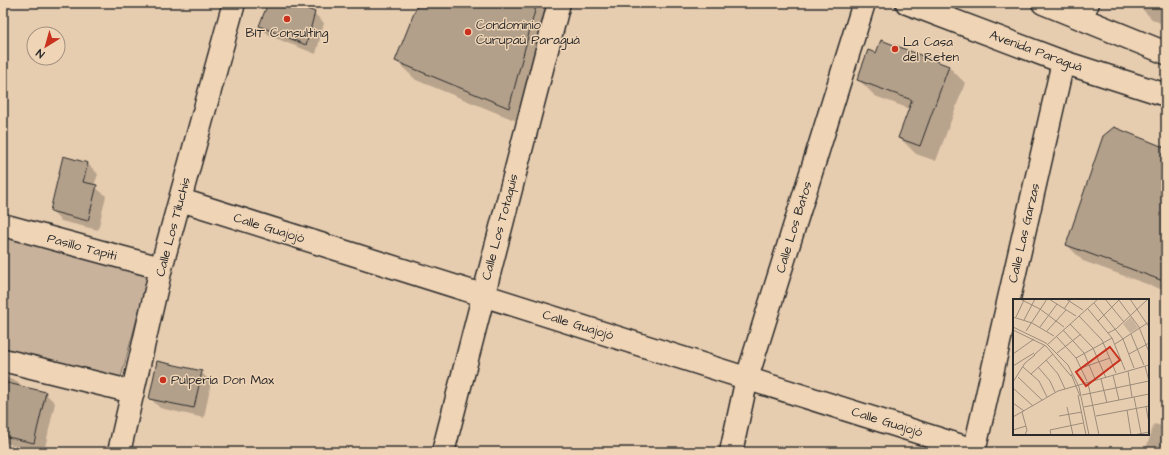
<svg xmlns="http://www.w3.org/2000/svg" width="1169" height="455" font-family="'Architects Daughter',sans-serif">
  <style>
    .green { fill: #c8b29b; stroke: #7a6e63 }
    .shadow { fill: #0003 }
    .building { fill: #b2a08b; stroke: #2b2b2b }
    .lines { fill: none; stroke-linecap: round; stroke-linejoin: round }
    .minor-casing { stroke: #2b2b2b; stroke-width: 25 }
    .major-casing { stroke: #2b2b2b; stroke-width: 25 }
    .minor { stroke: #efd4b6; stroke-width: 22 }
    .major { stroke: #efd4b6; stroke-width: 22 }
    .poi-dot { fill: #c8321e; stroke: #efd4b6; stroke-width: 1.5 }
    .labels { text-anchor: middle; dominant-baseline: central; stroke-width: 3; stroke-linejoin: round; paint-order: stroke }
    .poi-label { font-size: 13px; fill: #2b2b2b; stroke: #efd4b6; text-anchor: start }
    .street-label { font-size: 13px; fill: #2b2b2b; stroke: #efd4b6 }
    .inset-road { fill: none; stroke: #9c8c7b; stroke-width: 1 }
    .view { fill: #c8321e; fill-opacity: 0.15; stroke: #c8321e; stroke-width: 2 }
    .inset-edge { fill: none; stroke: #2b2b2b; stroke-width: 2 }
  </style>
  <rect width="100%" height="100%" fill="#e7cdb0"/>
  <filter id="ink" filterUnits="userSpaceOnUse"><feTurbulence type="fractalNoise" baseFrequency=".025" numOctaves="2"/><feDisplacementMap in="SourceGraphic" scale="8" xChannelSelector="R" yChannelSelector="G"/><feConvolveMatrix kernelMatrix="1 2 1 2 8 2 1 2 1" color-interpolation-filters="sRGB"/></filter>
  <g filter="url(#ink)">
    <path class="green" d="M 3,235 L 149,274 L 120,381 L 3,352 Z"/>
    <path class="shadow" d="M 269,3 L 289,3 L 314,13 L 324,23 L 316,54 L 270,36 L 260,26 Z
      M 419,3 L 561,3 L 529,126 L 416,80 L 396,61 Z
      M 1136,3 L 1166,3 L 1166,26 L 1152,19 Z
      M 877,54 L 949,67 L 965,83 L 936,161 L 916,154 L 899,137 L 910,109 L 875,96 L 859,80 Z
      M 1166,149 L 1166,291 L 1083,261 L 1067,245 Z
      M 88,164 L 98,174 L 94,186 L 106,196 L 98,230 L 61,221 L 51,211 Z
      M 201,372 L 211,382 L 204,418 L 160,408 L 150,398 Z
      M 3,377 L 17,381 L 24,388 L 45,393 L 55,403 L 44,452 L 8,444 L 3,439 Z
      M 1154,424 L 1166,427 L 1166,452 L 1145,452 Z"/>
    <path class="building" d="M 268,3 L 292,3 L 315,12 L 306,45 L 259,26 Z
      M 418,3 L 537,3 L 509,108 L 395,61 Z
      M 881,40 L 949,66 L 920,146 L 898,138 L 912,100 L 857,80 L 868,50 L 876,53 Z
      M 1114,127 L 1166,148 L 1166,282 L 1066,245 L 1103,136 Z
      M 63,156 L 88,163 L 83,182 L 97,185 L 88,221 L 50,211 Z
      M 157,361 L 202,371 L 194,408 L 149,399 Z
      M 3,382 L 46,392 L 34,443 L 3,436 Z"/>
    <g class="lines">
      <defs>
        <path id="minor" d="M 1081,17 L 1088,3
          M 181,200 L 974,450
          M 3,225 L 161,268
          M 3,360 L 133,392
          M 119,452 L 161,268 L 234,3
          M 443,452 L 559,3
          M 731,452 L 747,378 L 864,3
          M 974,452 L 1063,62"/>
        <path id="major" d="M 907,3 L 1063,62 L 1166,95
          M 1043,3 L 1166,53"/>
      </defs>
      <use href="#minor" class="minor-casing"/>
      <use href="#major" class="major-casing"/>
      <use href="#minor" class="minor"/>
      <use href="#major" class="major"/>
    </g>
  </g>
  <g class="poi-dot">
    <circle cx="287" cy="19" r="4"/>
    <circle cx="468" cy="32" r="4"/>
    <circle cx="895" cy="49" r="4"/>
    <circle cx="163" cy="380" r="4"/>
  </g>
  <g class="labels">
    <g class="poi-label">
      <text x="476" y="25">Condominio<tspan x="476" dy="15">Curupaú Paraguá</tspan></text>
      <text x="287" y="33" text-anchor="middle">BIT Consulting</text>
      <text x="903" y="42">La Casa<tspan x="903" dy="15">del Reten</tspan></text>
      <text x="171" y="380">Pulpería Don Max</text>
    </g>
    <g class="street-label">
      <text transform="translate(1036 51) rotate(20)">Avenida Paraguá</text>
      <text transform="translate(173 227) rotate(-75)">Calle Los Tiluchis</text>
      <text transform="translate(500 227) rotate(-75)">Calle Los Totaquis</text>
      <text transform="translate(794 227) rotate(-73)">Calle Los Batos</text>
      <text transform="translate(269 228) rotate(17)">Calle Guajojó</text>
      <text transform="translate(1024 233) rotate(-77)">Calle Las Garzas</text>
      <text transform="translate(82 247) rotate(15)">Pasillo Tapiti</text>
      <text transform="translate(578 325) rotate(17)">Calle Guajojó</text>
      <text transform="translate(887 422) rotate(17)">Calle Guajojó</text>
    </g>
  </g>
  <g transform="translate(1013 299)">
    <rect width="136" height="136" fill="#e7cdb0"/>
    <path d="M 118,18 L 125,29 L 117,34 L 110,25 Z" fill="#c8b29b"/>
    <path class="inset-road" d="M 7,0 L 27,10 L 51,28M 36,0 L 63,17M 53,0 L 70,11M 92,0 L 111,23M 105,0 L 126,28 L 136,53M 117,0 L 136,28M 81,4 L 110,40 L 121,69M 51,10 L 58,0M 75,10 L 99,39 L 112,71M 66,17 L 89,41 L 103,74M 0,18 L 19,24 L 41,37M 3,18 L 11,1M 11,21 L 22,0M 85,22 L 106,1M 57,25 L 80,49 L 93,79M 0,28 L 33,44 L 55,66 L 66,88 L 76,136M 27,28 L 44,5M 0,31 L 33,47 L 58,77M 50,31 L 71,54 L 82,80M 13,32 L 34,0M 34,32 L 53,11M 95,34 L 103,30 L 135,0M 118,35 L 131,66M 43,37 L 63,59 L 74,82M 102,45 L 136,23M 34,46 L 85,0M 44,54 L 68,35M 0,55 L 21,40M 116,55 L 136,44M 21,56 L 32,46M 63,59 L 99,39M 33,61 L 45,75 L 52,90M 0,67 L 21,54M 132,67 L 136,82M 10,68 L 26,82 L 34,98M 25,68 L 37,82 L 42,93M 68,69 L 97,59M 115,72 L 119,98M 18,75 L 40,55M 58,75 L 67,97M 100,76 L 106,101M 5,78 L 29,101M 88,80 L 94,104M 0,83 L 12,64 L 22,56M 75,84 L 86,136M 0,89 L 20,107M 65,96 L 73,136M 69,96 L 136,82M 121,98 L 128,134M 0,104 L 11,112M 54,108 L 60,136M 71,108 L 136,95M 133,108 L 136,124M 114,111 L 118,136M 9,113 L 14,131 L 12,136M 46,117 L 69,113M 83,117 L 136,107M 0,118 L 45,92 L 136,66M 0,131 L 13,127M 38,136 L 37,131 L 70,124M 121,136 L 136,133"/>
    <path class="view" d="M 97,48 L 107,61 L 73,87 L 63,73 Z"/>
    <rect width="136" height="136" class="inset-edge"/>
  </g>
  <rect width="1169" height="455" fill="none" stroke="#efd4b6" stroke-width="16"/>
  <rect x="8" y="8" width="1153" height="439" fill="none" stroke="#2b2b2b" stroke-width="1.5" filter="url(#ink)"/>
  <g transform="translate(46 46) rotate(217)"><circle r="19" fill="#efd4b6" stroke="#a1907e"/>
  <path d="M0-3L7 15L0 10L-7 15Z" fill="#c8321e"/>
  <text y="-6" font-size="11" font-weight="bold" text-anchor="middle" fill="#2b2b2b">N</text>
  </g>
</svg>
